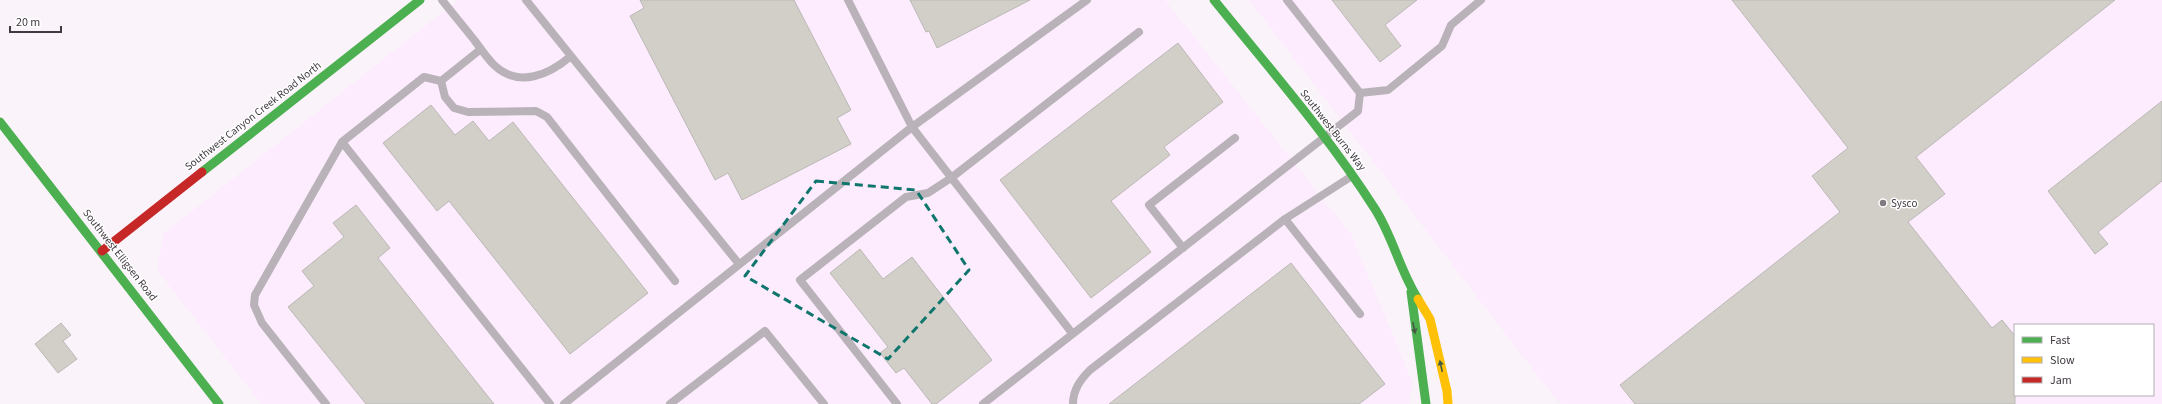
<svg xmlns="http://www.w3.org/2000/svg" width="2162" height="404" font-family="'Source Sans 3',sans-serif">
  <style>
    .built { fill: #fdecfd; fill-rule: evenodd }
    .building { fill: #d2cfc8; stroke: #bbb8b6 }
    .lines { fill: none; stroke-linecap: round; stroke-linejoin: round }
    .lane { stroke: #b9b3b9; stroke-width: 8 }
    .fast { stroke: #4caf50; stroke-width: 9 }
    .slow { stroke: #ffc107; stroke-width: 9 }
    .jam { stroke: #c62828; stroke-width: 9 }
    .oneway { fill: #445c45 }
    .marked { fill: none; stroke: #0f766e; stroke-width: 3; stroke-dasharray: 8 5; stroke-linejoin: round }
    .poi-dot { fill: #817a81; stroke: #fff; stroke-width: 1.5 }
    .labels { text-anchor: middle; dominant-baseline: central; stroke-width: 3; stroke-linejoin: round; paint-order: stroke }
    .street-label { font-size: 11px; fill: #403940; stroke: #fff }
    .poi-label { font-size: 11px; fill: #403940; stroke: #fff; text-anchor: start }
  </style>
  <rect width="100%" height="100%" fill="#faf4fa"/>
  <path class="built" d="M 458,0 L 1165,0 L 1351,234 L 1413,383 L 1409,404 L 261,404 L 157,270 L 163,234 Z
    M 1249,0 L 2162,0 L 2162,404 L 1561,404 L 1557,401 ZM 2015,325 L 2153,325 L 2153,395 L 2015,395 Z"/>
  <path class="building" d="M 640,0 L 794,0 L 851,110 L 837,118 L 851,144 L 742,200 L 728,173 L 715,180 L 630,16 L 644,8 Z
    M 910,0 L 1030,0 L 937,48 L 929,31 L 926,32 Z
    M 1332,0 L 1417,0 L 1385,25 L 1401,46 L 1380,62 Z
    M 1732,0 L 2115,0 L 1916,157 L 1945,194 L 1908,222 L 1992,328 L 2002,320 L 2015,336 L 2015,404 L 1635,404 L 1620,385 L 1840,212 L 1812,176 L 1848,148 Z
    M 1178,43 L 1223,102 L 1164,147 L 1170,155 L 1111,201 L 1151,252 L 1091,298 L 1000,180 Z
    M 2162,101 L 2162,181 L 2098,232 L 2108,244 L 2095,254 L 2048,191 Z
    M 431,105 L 455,135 L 473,121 L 489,141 L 513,122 L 648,293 L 570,354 L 449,201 L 437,211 L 383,143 Z
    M 356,205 L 390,248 L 378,258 L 494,404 L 366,404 L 288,307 L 314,286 L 302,271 L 344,237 L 333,223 Z
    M 860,249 L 883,279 L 912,257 L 992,360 L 936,404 L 932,404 L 904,368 L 896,373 L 880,353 L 888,347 L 830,273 Z
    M 1291,263 L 1385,384 L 1359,404 L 1109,404 Z
    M 61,323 L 71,335 L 63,341 L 77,359 L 58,373 L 35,344 Z"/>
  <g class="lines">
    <path class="lane" d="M 442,0 C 453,14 464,27 475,41 C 481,49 487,58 494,65 C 519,89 550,74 571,56 L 526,0
      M 848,0 L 912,127 L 1072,333
      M 571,56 L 739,264
      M 441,81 L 445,97 L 454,108 L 468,112 L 536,111 L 547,117 L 675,281
      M 1360,93 L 1388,90 L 1442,46 L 1451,25 L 1481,0
      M 342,142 L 550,404
      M 1285,219 L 1360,314
      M 1183,248 L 1149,205 L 1235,138
      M 326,404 L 262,323 L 254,305 L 255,295 L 342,142 L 424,77 L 441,81 L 481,49
      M 564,404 L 912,127 L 1087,0
      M 670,404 L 765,331 L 824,404
      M 897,404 L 800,280 L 906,197 L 928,193 L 951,178 L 1139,32
      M 983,404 L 1358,111 L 1360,93 L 1287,0
      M 1073,404 C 1073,390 1080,380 1090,370 L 1285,219 L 1352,176"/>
    <path class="fast" d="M 1214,0 C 1269,68 1328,135 1375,209 C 1393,237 1400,271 1418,299
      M 0,122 L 219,404
      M 202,172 L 420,0
      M 1411,292 L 1426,404"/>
    <path class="slow" d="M 1418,299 L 1430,319 L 1447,391 L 1448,404"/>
    <path class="jam" d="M 102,251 L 202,172"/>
  </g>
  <defs><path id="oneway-solid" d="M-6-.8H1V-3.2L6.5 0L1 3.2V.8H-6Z"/></defs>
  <g class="oneway">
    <use href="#oneway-solid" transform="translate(1414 328) rotate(79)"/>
    <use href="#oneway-solid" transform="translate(1441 366) rotate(-102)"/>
  </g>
  <path class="marked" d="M 816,181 L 916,190 L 969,270 L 888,359 L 745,276 Z"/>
  <circle class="poi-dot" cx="1883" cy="203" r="4"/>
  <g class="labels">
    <g class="street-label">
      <text transform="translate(253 116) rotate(-38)">Southwest Canyon Creek Road North</text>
      <text transform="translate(1333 130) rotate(52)">Southwest Burns Way</text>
      <text transform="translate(120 255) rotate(52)">Southwest Elligsen Road</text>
    </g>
    <g class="poi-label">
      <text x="1891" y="203">Sysco</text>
    </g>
  </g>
  <rect x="2014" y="324" width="140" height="72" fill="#ffffff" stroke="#b3b0b3"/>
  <rect x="2022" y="337" width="20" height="6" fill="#4caf50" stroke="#b3b0b3"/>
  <text x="2050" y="344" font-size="12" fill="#403940">Fast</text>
  <rect x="2022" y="357" width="20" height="6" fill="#ffc107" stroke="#b3b0b3"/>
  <text x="2050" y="364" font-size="12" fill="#403940">Slow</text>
  <rect x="2022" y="377" width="20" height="6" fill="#c62828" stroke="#b3b0b3"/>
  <text x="2050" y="384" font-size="12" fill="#403940">Jam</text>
  <path d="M10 26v6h51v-6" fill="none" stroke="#403940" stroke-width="2"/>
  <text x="16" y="26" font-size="12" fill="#403940" stroke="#ffffff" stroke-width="3" paint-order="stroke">20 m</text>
</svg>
